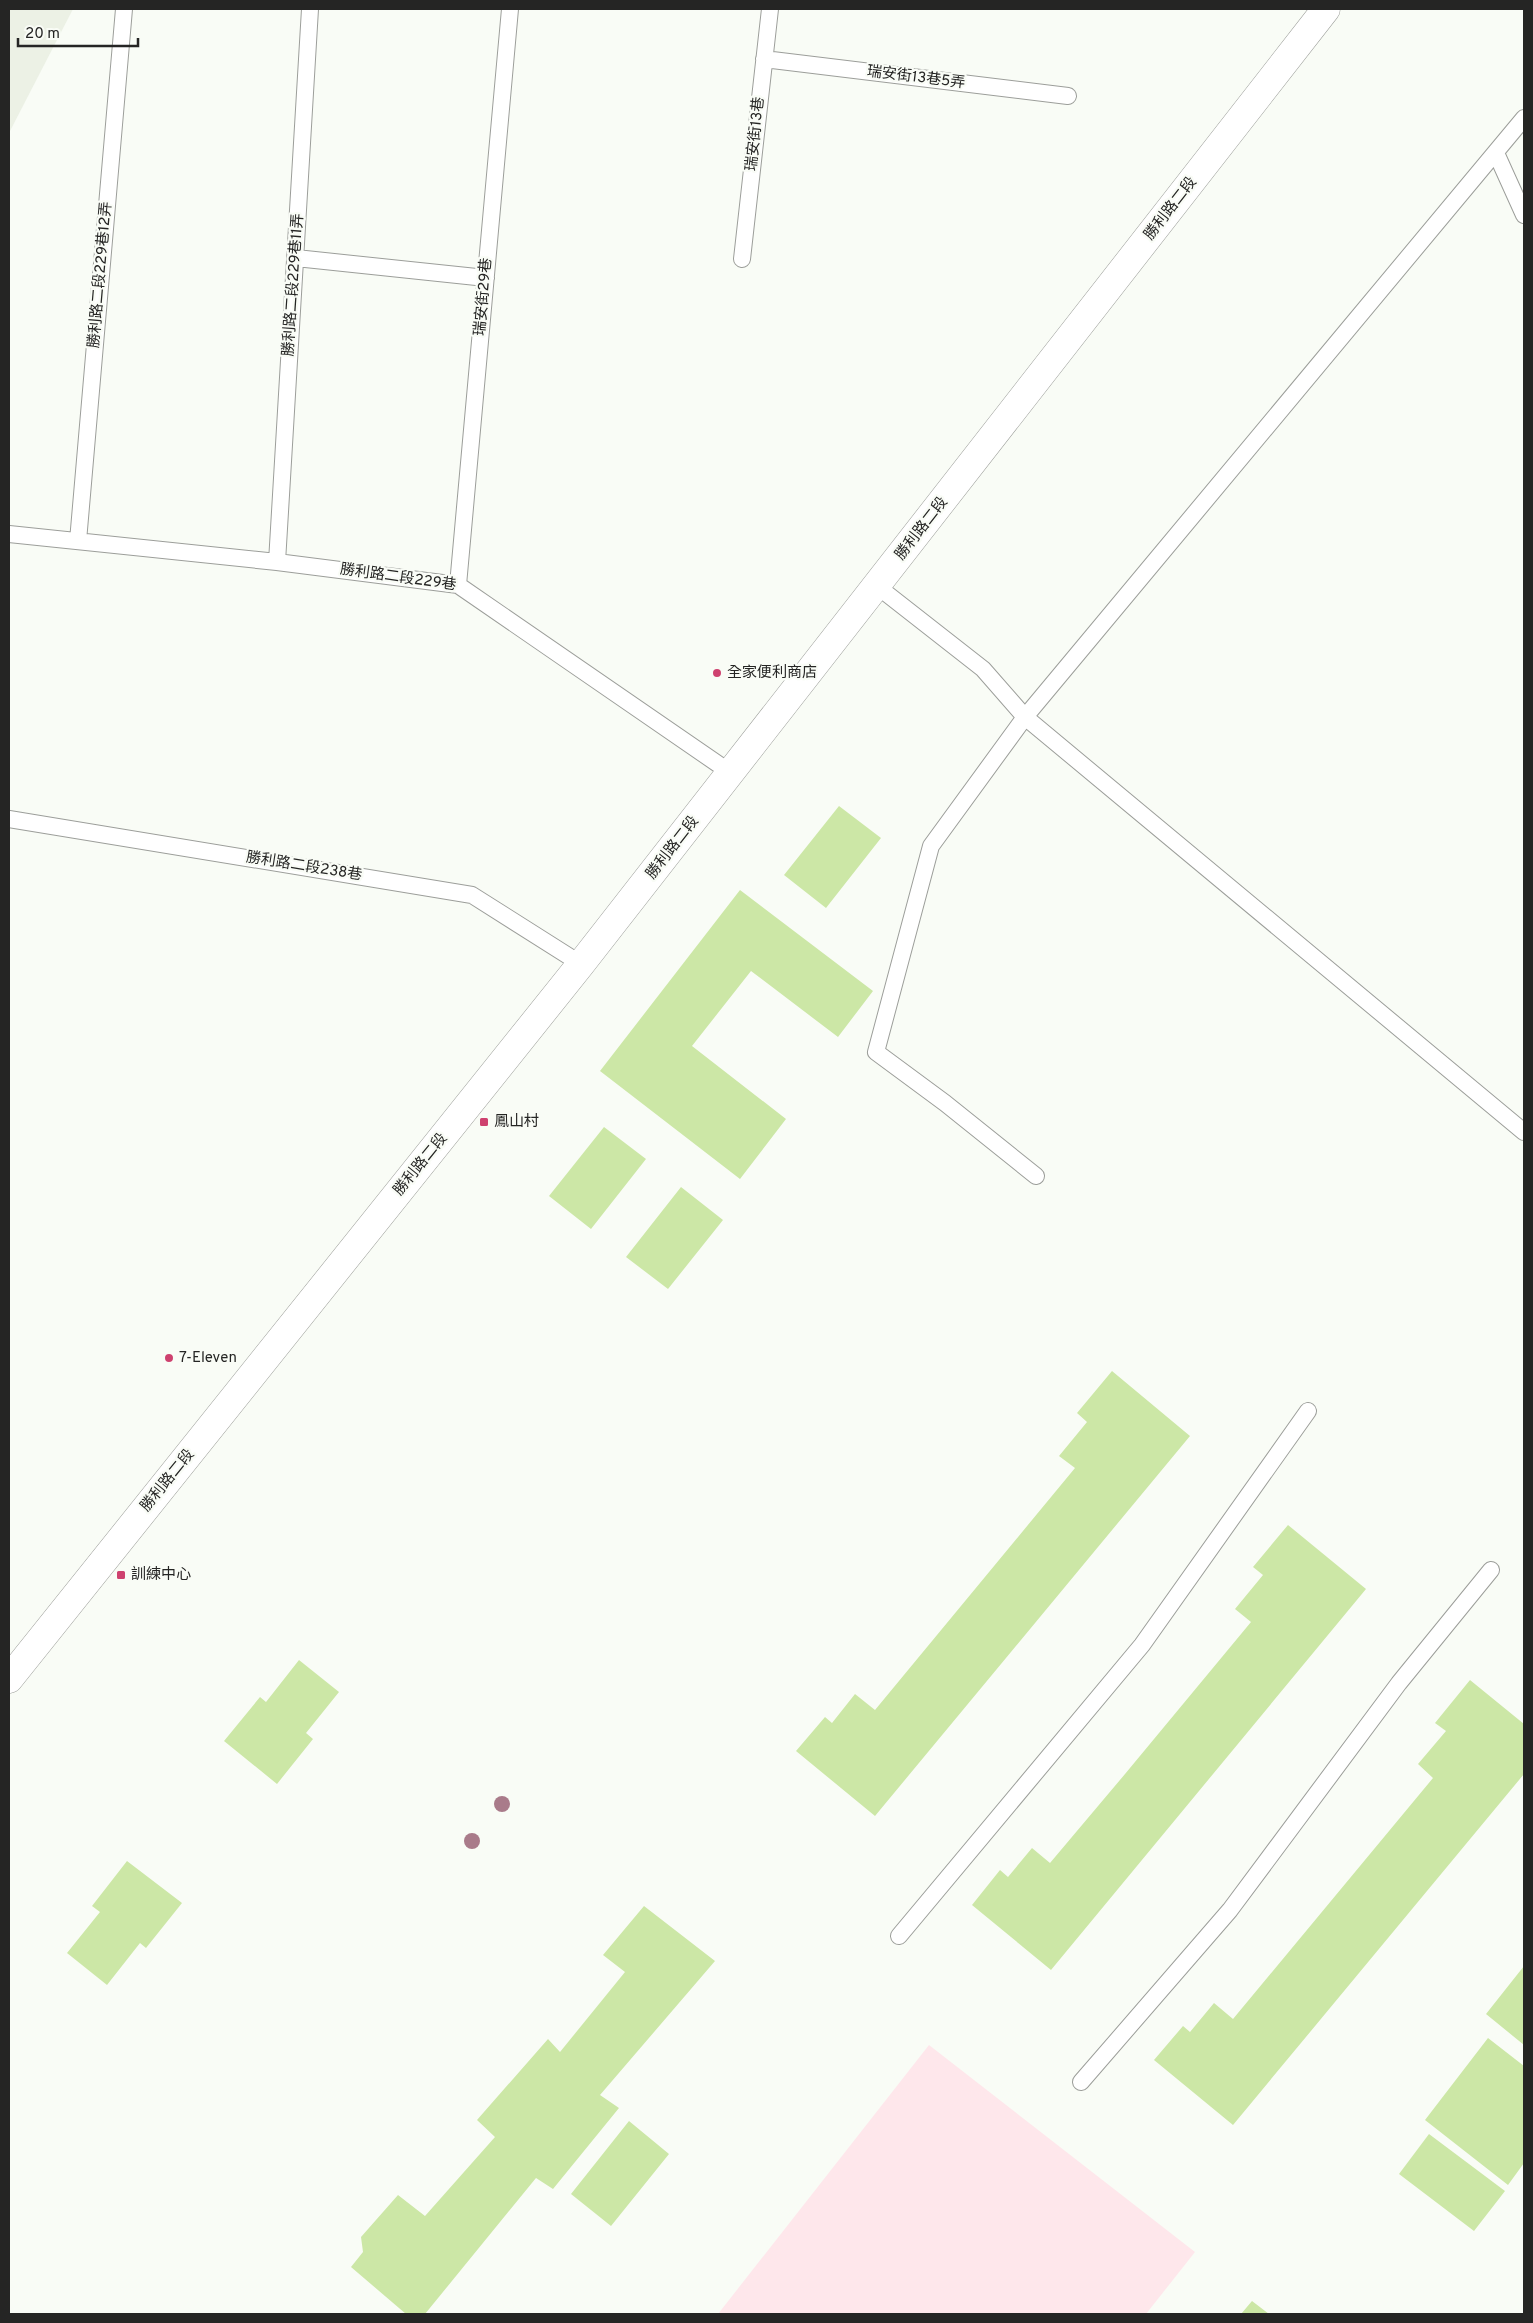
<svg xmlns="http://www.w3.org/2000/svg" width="1533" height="2323" font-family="Overpass,'Noto Sans TC',sans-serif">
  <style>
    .built { fill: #ecf1e5 }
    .green { fill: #fee7eb }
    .building { fill: #cce7a6 }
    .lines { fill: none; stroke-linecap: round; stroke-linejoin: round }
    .lane-casing { stroke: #9c9e9a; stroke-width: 18 }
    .secondary-casing { stroke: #9c9e9a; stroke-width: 29 }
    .lane { stroke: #fff; stroke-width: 16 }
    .secondary { stroke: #fff; stroke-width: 28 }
    .tree { fill: #a97b8a }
    .poi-dot { fill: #ce416f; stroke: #f9fcf6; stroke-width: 2 }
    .labels { text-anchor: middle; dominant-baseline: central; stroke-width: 4.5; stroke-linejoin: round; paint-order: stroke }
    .street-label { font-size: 15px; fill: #252524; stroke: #f9fcf6 }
    .poi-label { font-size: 15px; fill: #252524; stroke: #f9fcf6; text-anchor: start }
  </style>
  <rect width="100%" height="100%" fill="#f9fcf6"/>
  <path class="built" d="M 9,9 L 73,9 L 9,133 Z"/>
  <path class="green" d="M 929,2045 L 1195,2252 L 1146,2314 L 718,2314 Z"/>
  <path class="building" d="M 839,806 L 881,838 L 826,908 L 784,875 Z
    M 740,890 L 873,991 L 838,1037 L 751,971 L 692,1046 L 786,1119 L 740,1179 L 600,1071 Z
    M 604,1127 L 646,1159 L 591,1229 L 549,1196 Z
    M 681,1187 L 723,1220 L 668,1289 L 626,1257 Z
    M 1112,1371 L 1190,1436 L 875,1816 L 796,1751 L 825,1717 L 832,1723 L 855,1694 L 875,1710 L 1075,1468 L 1059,1456 L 1087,1422 L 1077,1413 Z
    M 1288,1525 L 1366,1589 L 1051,1970 L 972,1905 L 1000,1870 L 1008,1877 L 1032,1848 L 1050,1863 L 1125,1774 L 1251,1622 L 1235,1609 L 1263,1575 L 1253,1567 Z
    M 299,1660 L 339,1692 L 306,1733 L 313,1739 L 277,1784 L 224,1741 L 260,1697 L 266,1702 Z
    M 1470,1680 L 1524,1724 L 1524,1774 L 1233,2125 L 1154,2060 L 1183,2026 L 1190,2032 L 1214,2003 L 1233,2019 L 1433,1778 L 1418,1764 L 1446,1731 L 1435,1723 Z
    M 127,1861 L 182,1903 L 146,1948 L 140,1943 L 107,1985 L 67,1953 L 100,1912 L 92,1906 Z
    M 644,1906 L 715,1961 L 600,2095 L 619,2108 L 553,2189 L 536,2178 L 425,2314 L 406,2314 L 351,2267 L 363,2252 L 361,2237 L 398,2195 L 425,2216 L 495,2137 L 477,2120 L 548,2039 L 560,2052 L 625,1972 L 603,1955 Z
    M 1524,1966 L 1524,2045 L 1486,2014 Z
    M 1488,2038 L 1524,2066 L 1524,2163 L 1508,2185 L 1425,2120 Z
    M 629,2121 L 669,2154 L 611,2226 L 571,2194 Z
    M 1429,2134 L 1505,2191 L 1474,2231 L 1399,2174 Z
    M 1252,2301 L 1269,2314 L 1241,2314 Z"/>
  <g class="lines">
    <defs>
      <path id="lane" d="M 764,59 L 1068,96
        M 1496,153 L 1524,215
        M 296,258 L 486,278
        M 742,259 L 770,9
        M 9,534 L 277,562 L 458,585 L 731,773
        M 78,541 L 124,9
        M 277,562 L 310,9
        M 458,585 L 510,9
        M 877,586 L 983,669 L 1025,717 L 1524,1132
        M 9,819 L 472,895 L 581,964
        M 1036,1176 L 945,1103 L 876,1052 L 931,846 L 1025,717 L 1524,118
        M 899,1936 L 1142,1645 L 1308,1411
        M 1081,2082 L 1230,1910 L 1399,1683 L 1491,1570"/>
      <path id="secondary" d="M 9,1679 L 581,964 L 1326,9"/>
    </defs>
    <use href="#lane" class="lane-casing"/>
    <use href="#secondary" class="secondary-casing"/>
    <use href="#lane" class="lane"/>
    <use href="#secondary" class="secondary"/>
  </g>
  <g class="tree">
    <circle cx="502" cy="1804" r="8"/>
    <circle cx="472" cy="1841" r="8"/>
  </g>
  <g class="poi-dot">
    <circle cx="717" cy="673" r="5"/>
    <rect x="479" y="1117" width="10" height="10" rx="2.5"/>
    <circle cx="169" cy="1358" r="5"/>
    <rect x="116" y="1570" width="10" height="10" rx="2.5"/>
  </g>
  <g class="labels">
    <g class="street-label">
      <text transform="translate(916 78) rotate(7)">瑞安街13巷5弄</text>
      <text transform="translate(756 134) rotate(-84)">瑞安街13巷</text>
      <text transform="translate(1171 209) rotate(-52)">勝利路二段</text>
      <text transform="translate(101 275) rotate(-85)">勝利路二段229巷12弄</text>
      <text transform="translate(294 285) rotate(-86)">勝利路二段229巷11弄</text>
      <text transform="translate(484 297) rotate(-85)">瑞安街29巷</text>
      <text transform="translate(922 529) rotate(-52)">勝利路二段</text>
      <text transform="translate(398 578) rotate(8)">勝利路二段229巷</text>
      <text transform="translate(673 848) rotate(-52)">勝利路二段</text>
      <text transform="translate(304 867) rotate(9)">勝利路二段238巷</text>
      <text transform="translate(421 1165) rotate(-51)">勝利路二段</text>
      <text transform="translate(168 1481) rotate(-51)">勝利路二段</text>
    </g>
    <g class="poi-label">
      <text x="727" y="673">全家便利商店</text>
      <text x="494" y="1122">鳳山村</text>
      <text x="179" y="1358">7-Eleven</text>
      <text x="131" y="1575">訓練中心</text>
    </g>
  </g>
  <rect width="1533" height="2323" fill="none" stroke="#252524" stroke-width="20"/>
  <path d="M18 38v8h120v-8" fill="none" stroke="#252524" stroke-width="2.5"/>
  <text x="25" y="38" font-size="15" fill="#252524" stroke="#f9fcf6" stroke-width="4" paint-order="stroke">20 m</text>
</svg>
